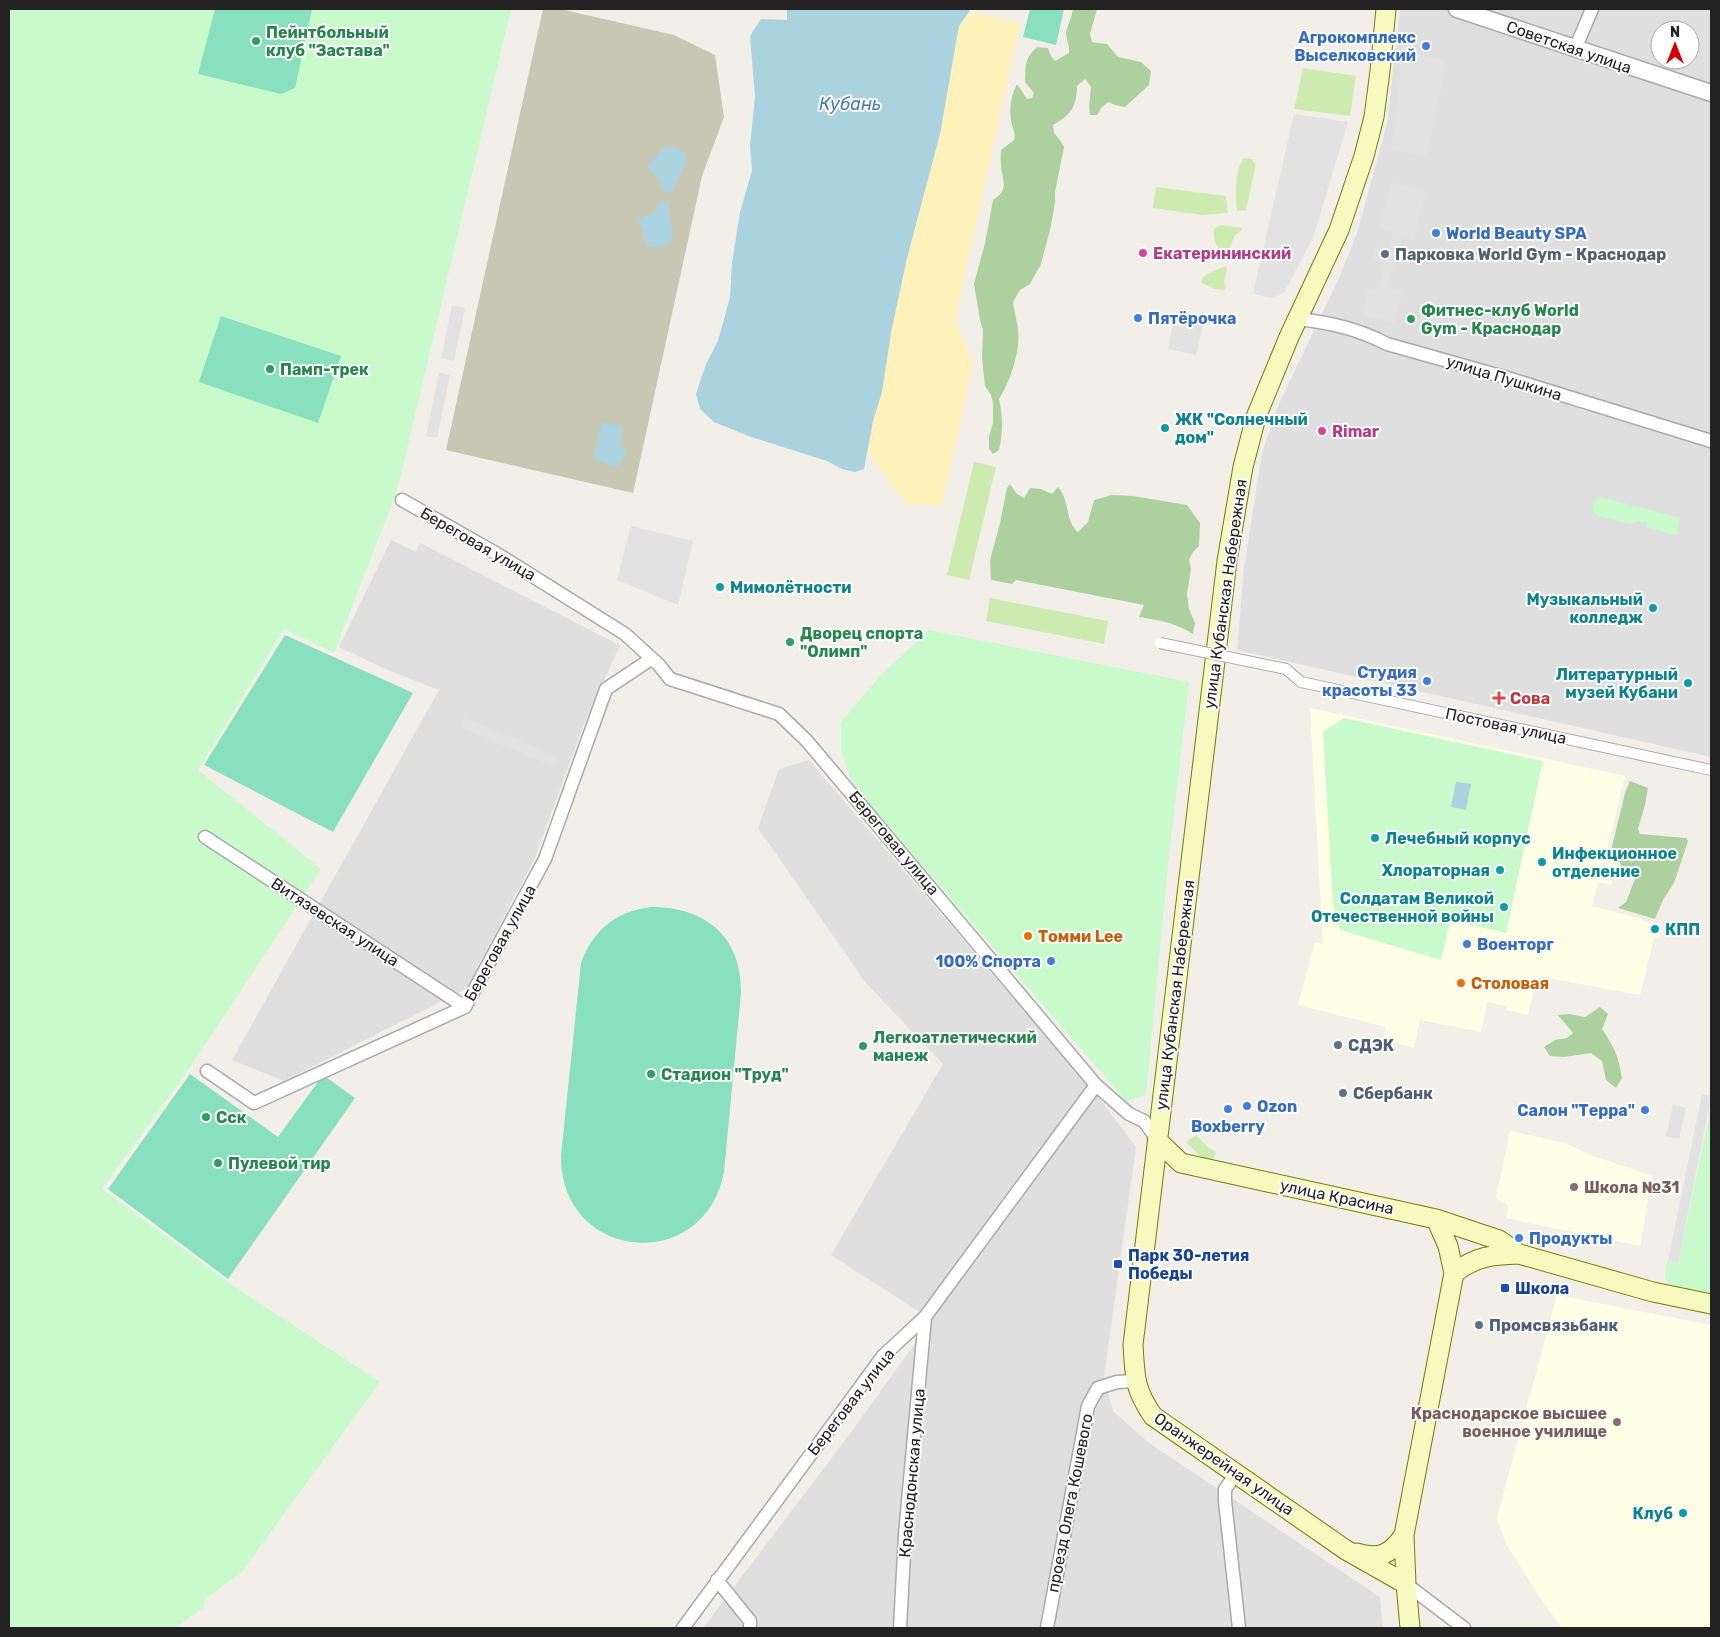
<svg xmlns="http://www.w3.org/2000/svg" width="1720" height="1637" font-family="Rubik,sans-serif">
  <style>
    .residential { fill: #e0dfdf; fill-rule: evenodd }
    .education { fill: #ffffe5 }
    .construction { fill: #c7c7b4 }
    .grass { fill: #cdebb0 }
    .forest { fill: #add19e }
    .sand { fill: #fff1ba }
    .park { fill: #c8facc }
    .pitch { fill: #88e0be }
    .parking { fill: #e2e2e2 }
    .water { fill: #aad3df }
    .lines { fill: none; stroke-linecap: round; stroke-linejoin: round }
    .pedestrian-casing { stroke: #a9a9a9; stroke-width: 12 }
    .minor-casing { stroke: #a9a9a9; stroke-width: 15 }
    .tertiary-casing { stroke: #a9a9a9; stroke-width: 19 }
    .secondary-casing { stroke: #707d05; stroke-width: 21 }
    .pedestrian { stroke: #fff; stroke-width: 10 }
    .minor { stroke: #fff; stroke-width: 12 }
    .tertiary { stroke: #fff; stroke-width: 16 }
    .secondary { stroke: #f7fabf; stroke-width: 19 }
    .pedestrian-bridge-casing { stroke: #a9a9a9; stroke-width: 12; stroke-linecap: butt }
    .pedestrian-bridge { stroke: #fff; stroke-width: 10 }
    .leisure-dot { fill: #2e9e5b; stroke: #fff; stroke-width: 2 }
    .shop-dot { fill: #3f7fe0; stroke: #fff; stroke-width: 2 }
    .hotel-dot { fill: #d1479c; stroke: #fff; stroke-width: 2 }
    .service-dot { fill: #5c6f8a; stroke: #fff; stroke-width: 2 }
    .culture-dot { fill: #0f9aa8; stroke: #fff; stroke-width: 2 }
    .health-dot { fill: #e0444e; stroke: #fff; stroke-width: 2 }
    .food-dot { fill: #e8710a; stroke: #fff; stroke-width: 2 }
    .education-dot { fill: #8d6e63; stroke: #fff; stroke-width: 2 }
    .transit-dot { fill: #1a4fb4; stroke: #fff; stroke-width: 2 }
    .labels { text-anchor: middle; dominant-baseline: central; stroke-width: 4; stroke-linejoin: round; paint-order: stroke }
    .leisure-label { font-size: 16px; font-weight: bold; fill: #27864d; stroke: #fff; text-anchor: start }
    .shop-label { font-size: 16px; font-weight: bold; fill: #366cbe; stroke: #fff; text-anchor: start }
    .street-label { font-size: 16px; fill: #222; stroke: #fff }
    .hotel-label { font-size: 16px; font-weight: bold; fill: #b23c85; stroke: #fff; text-anchor: start }
    .service-label { font-size: 16px; font-weight: bold; fill: #4e5e75; stroke: #fff; text-anchor: start }
    .culture-label { font-size: 16px; font-weight: bold; fill: #0d838f; stroke: #fff; text-anchor: start }
    .health-label { font-size: 16px; font-weight: bold; fill: #be3a42; stroke: #fff; text-anchor: start }
    .food-label { font-size: 16px; font-weight: bold; fill: #c56008; stroke: #fff; text-anchor: start }
    .education-label { font-size: 16px; font-weight: bold; fill: #785e54; stroke: #fff; text-anchor: start }
    .transit-label { font-size: 16px; font-weight: bold; fill: #164399; stroke: #fff; text-anchor: start }
    .water-label { font-size: 18px; font-style: italic; fill: #4a7aab; stroke: #fff }
  </style>
  <rect width="100%" height="100%" fill="#f2efe9"/>
  <path class="residential" d="M 1400,9 L 1711,9 L 1711,757 L 1237,650 L 1244,568 L 1262,453 L 1278,406 L 1340,276 L 1358,230 L 1387,124 ZM 1660,30 L 1690,30 L 1690,60 L 1660,60 Z
    M 391,540 L 416,552 L 420,543 L 620,645 L 585,722 L 534,860 L 466,989 L 284,1081 L 232,1060 L 439,690 L 385,669 L 339,647 Z
    M 809,760 L 1098,1097 L 1136,1147 L 1104,1377 L 1113,1411 L 1149,1443 L 1380,1597 L 1383,1628 L 703,1628 L 846,1439 L 932,1320 L 831,1255 L 943,1064 L 866,983 L 758,828 L 779,769 Z"/>
  <path class="education" d="M 1310,708 L 1625,776 L 1606,855 L 1618,858 L 1611,885 L 1598,882 L 1592,906 L 1639,918 L 1650,924 L 1661,926 L 1659,938 L 1654,938 L 1640,995 L 1537,976 L 1528,1015 L 1506,1010 L 1507,1006 L 1487,1002 L 1481,1032 L 1420,1020 L 1414,1048 L 1384,1040 L 1386,1027 L 1298,1005 L 1315,942 L 1323,944 Z
    M 1510,1131 L 1565,1143 L 1587,1154 L 1652,1176 L 1640,1246 L 1506,1218 L 1508,1205 L 1496,1198 Z
    M 1557,1295 L 1711,1325 L 1711,1628 L 1562,1628 L 1539,1596 L 1506,1544 L 1497,1518 Z"/>
  <path class="construction" d="M 543,9 L 560,9 L 674,35 L 715,55 L 724,117 L 702,176 L 633,493 L 446,450 Z"/>
  <path class="grass" d="M 1303,68 L 1356,76 L 1350,116 L 1294,109 Z
    M 1243,158 L 1251,159 L 1255,163 L 1255,169 L 1246,210 L 1237,211 C 1235,193 1235,174 1243,158 Z
    M 1156,187 L 1226,196 L 1228,213 L 1202,215 L 1153,208 Z
    M 1220,225 L 1242,228 L 1242,230 C 1232,236 1230,245 1230,256 C 1217,250 1213,243 1214,229 Z
    M 1226,266 L 1227,268 L 1224,282 L 1226,287 L 1224,290 L 1214,289 L 1202,283 L 1201,280 L 1207,274 Z
    M 974,462 L 996,467 L 969,580 L 947,575 Z
    M 990,598 L 1108,621 L 1104,644 L 986,621 Z
    M 1196,1135 L 1208,1147 L 1216,1152 L 1212,1162 L 1200,1156 L 1186,1142 Z"/>
  <path class="forest" d="M 1073,9 L 1097,9 L 1090,34 L 1092,42 L 1107,44 L 1118,57 L 1141,62 L 1151,71 L 1149,85 L 1125,107 L 1115,105 L 1108,102 L 1102,107 L 1097,115 L 1090,115 L 1089,108 L 1091,87 L 1085,79 L 1077,86 C 1077,106 1071,115 1053,125 L 1054,133 L 1060,140 L 1064,147 L 1055,192 L 1055,203 L 1050,230 L 1041,264 L 1030,284 L 1020,290 L 1013,302 C 1014,311 1017,320 1018,330 C 1021,350 1010,382 999,399 C 1003,416 1003,433 999,450 L 993,454 L 989,449 L 989,436 L 993,423 L 993,403 L 991,395 L 985,386 L 982,358 L 983,330 L 980,320 L 974,284 L 985,243 L 993,200 C 1011,188 1001,180 1001,163 C 1000,158 1001,154 1001,150 L 1014,140 C 1016,132 1012,128 1011,120 C 1009,107 1011,96 1017,84 L 1027,99 L 1032,98 L 1034,93 L 1025,82 C 1026,65 1024,59 1037,47 L 1048,48 L 1051,56 L 1055,61 L 1069,53 C 1070,45 1066,40 1066,32 C 1067,27 1072,17 1073,9 Z
    M 1010,484 L 1017,494 L 1024,498 L 1030,488 L 1041,489 L 1052,494 L 1058,487 C 1071,502 1064,520 1078,532 L 1088,522 L 1094,500 L 1112,495 L 1133,496 L 1187,505 L 1200,523 L 1199,546 L 1193,552 L 1189,560 L 1191,569 L 1187,594 L 1189,609 L 1195,623 L 1193,634 C 1176,623 1159,620 1139,617 L 1144,605 L 1016,580 L 1012,584 L 991,580 L 990,560 L 1000,523 L 1007,488 Z
    M 1630,781 L 1648,788 L 1645,805 L 1638,829 L 1640,834 L 1686,838 L 1688,841 L 1674,883 L 1663,900 L 1655,919 L 1618,908 L 1626,902 L 1635,879 L 1632,874 L 1627,878 L 1619,874 L 1621,865 L 1612,847 L 1625,793 Z
    M 1600,1007 L 1608,1014 L 1602,1029 C 1615,1049 1618,1054 1622,1078 L 1616,1088 L 1606,1080 L 1602,1061 L 1591,1053 L 1564,1057 L 1550,1056 L 1544,1047 L 1555,1040 L 1567,1038 L 1573,1033 L 1558,1015 L 1569,1014 L 1585,1017 Z"/>
  <path class="sand" d="M 969,12 L 1020,23 L 955,320 L 973,363 L 942,506 L 906,503 L 867,452 L 873,421 L 882,392 L 891,333 L 907,258 L 940,134 L 959,26 Z"/>
  <path class="park" d="M 9,9 L 511,9 L 397,491 L 334,653 L 284,629 L 198,770 L 321,869 L 189,1069 L 102,1189 L 232,1285 L 380,1382 L 241,1573 L 205,1599 L 203,1608 L 175,1628 L 9,1628 Z
    M 1601,497 L 1681,518 L 1676,535 L 1646,527 L 1647,523 L 1637,521 L 1631,524 L 1597,516 C 1591,511 1592,507 1594,501 Z
    M 929,630 L 1189,682 L 1168,865 L 1146,1095 L 1126,1101 L 853,785 L 841,751 L 841,722 L 880,676 Z
    M 1344,718 L 1543,761 L 1506,933 L 1450,920 L 1441,960 L 1340,930 L 1333,905 L 1323,732 Z
    M 1711,1108 L 1711,1294 L 1670,1285 L 1665,1279 L 1667,1261 L 1678,1263 Z"/>
  <path class="pitch" d="M 215,9 L 312,9 L 295,88 L 281,94 L 198,74 Z
    M 1030,9 L 1064,9 L 1056,45 L 1023,37 Z
    M 221,316 L 341,356 L 318,423 L 199,382 Z
    M 285,635 L 413,693 L 333,832 L 204,765 Z
    M 651,907 C 705,907 742,936 741,993 L 724,1172 C 704,1276 560,1261 561,1156 L 581,963 C 594,929 615,912 651,907 Z
    M 190,1074 L 278,1137 L 323,1075 L 355,1098 L 228,1279 L 108,1189 Z"/>
  <path class="parking" d="M 1402,53 L 1447,61 L 1427,157 L 1391,150 L 1399,80 L 1415,82 L 1399,79 Z
    M 1294,114 L 1348,122 L 1314,235 L 1284,293 L 1272,298 L 1253,294 Z
    M 1391,182 L 1427,191 L 1414,239 L 1402,236 L 1388,287 L 1403,291 L 1394,323 L 1361,314 L 1368,288 L 1377,290 L 1384,263 L 1371,259 L 1375,246 L 1388,249 L 1393,232 L 1378,228 Z
    M 452,305 L 465,308 L 454,361 L 441,358 Z
    M 1175,315 L 1204,321 L 1196,355 L 1168,349 Z
    M 439,373 L 450,375 L 437,438 L 426,436 Z
    M 631,526 L 693,541 L 678,605 L 617,580 Z
    M 464,717 L 557,756 L 552,766 L 459,727 Z
    M 1702,1094 L 1711,1096 L 1711,1097 L 1678,1263 L 1668,1261 Z
    M 1673,1105 L 1686,1108 L 1679,1139 L 1666,1136 Z"/>
  <path class="water" d="M 787,9 L 970,9 L 969,12 L 959,26 L 940,134 L 907,258 L 891,333 L 882,392 L 873,421 L 864,469 L 855,472 L 842,469 L 827,461 L 751,437 L 714,422 L 700,409 L 696,394 L 706,364 L 718,341 L 730,297 L 732,263 L 740,212 L 752,171 L 750,146 L 755,96 L 750,36 L 761,19 L 787,20 Z
    M 667,146 C 702,150 678,175 671,193 L 662,191 L 659,180 L 647,166 C 657,159 657,152 667,146 Z
    M 660,202 L 669,203 L 669,216 L 673,231 L 672,239 L 668,245 L 658,248 L 648,246 L 643,239 L 643,229 L 637,220 L 654,212 Z
    M 602,422 L 623,427 L 620,446 L 625,448 C 625,457 623,461 616,467 C 607,465 602,461 593,460 Z
    M 1456,782 L 1471,784 L 1466,810 L 1451,807 Z"/>
  <g class="lines">
    <defs>
      <path id="pedestrian" d="M 1286,669 L 1301,682 L 1711,770"/>
      <path id="minor" d="M 1575,49 L 1592,9
        M 1297,319 C 1328,322 1359,329 1387,344 L 1504,377 L 1711,441
        M 402,500 L 499,555 L 625,634 L 659,665 L 670,679 L 779,714 L 807,741 L 1096,1085 L 1129,1114 L 1144,1121 L 1158,1141
        M 205,837 L 465,1007
        M 207,1071 L 254,1103 L 465,1007 L 545,859 L 606,689 L 651,659
        M 1237,1473 L 1225,1489 L 1225,1501 L 1239,1628
        M 717,1580 L 750,1621 L 750,1628
        M 1406,1584 L 1464,1628
        M 683,1628 L 883,1356 L 925,1317 L 1096,1085
        M 900,1628 L 905,1534 L 925,1317
        M 1047,1628 L 1088,1406 L 1098,1388 L 1117,1382 L 1136,1381"/>
      <path id="tertiary" d="M 1457,9 L 1711,93"/>
      <path id="secondary" d="M 1386,9 L 1380,71 L 1374,117 L 1364,156 L 1339,230 L 1289,337 L 1256,417 L 1243,467 L 1227,561 L 1133,1345 C 1135,1376 1134,1389 1153,1416 L 1346,1550 L 1406,1584
        M 1158,1141 L 1181,1163 L 1436,1219 L 1499,1240 L 1519,1254 L 1653,1292 L 1711,1304
        M 1454,1273 C 1477,1256 1491,1255 1519,1254
        M 1357,1553 C 1380,1560 1391,1554 1404,1535
        M 1410,1628 L 1406,1584 L 1404,1535 L 1454,1273 L 1448,1246 L 1436,1219"/>
    </defs>
    <use href="#pedestrian" class="pedestrian-casing"/>
    <use href="#minor" class="minor-casing"/>
    <use href="#tertiary" class="tertiary-casing"/>
    <use href="#secondary" class="secondary-casing"/>
    <use href="#pedestrian" class="pedestrian"/>
    <use href="#minor" class="minor"/>
    <use href="#tertiary" class="tertiary"/>
    <use href="#secondary" class="secondary"/>
    <defs>
      <path id="pedestrian-bridge" d="M 1160,643 L 1286,669"/>
    </defs>
    <use href="#pedestrian-bridge" class="pedestrian-bridge-casing"/>
    <use href="#pedestrian-bridge" class="pedestrian-bridge"/>
  </g>
  <g class="leisure-dot">
    <circle cx="256" cy="41" r="5"/>
    <circle cx="1411" cy="319" r="5"/>
    <circle cx="270" cy="369" r="5"/>
    <circle cx="790" cy="642" r="5"/>
    <circle cx="863" cy="1046" r="5"/>
    <circle cx="651" cy="1074" r="5"/>
    <circle cx="206" cy="1117" r="5"/>
    <circle cx="218" cy="1163" r="5"/>
  </g>
  <g class="shop-dot">
    <circle cx="1426" cy="46" r="5"/>
    <circle cx="1436" cy="233" r="5"/>
    <circle cx="1138" cy="318" r="5"/>
    <circle cx="1427" cy="681" r="5"/>
    <circle cx="1467" cy="944" r="5"/>
    <circle cx="1051" cy="961" r="5"/>
    <circle cx="1247" cy="1106" r="5"/>
    <circle cx="1228" cy="1109" r="5"/>
    <circle cx="1645" cy="1110" r="5"/>
    <circle cx="1519" cy="1238" r="5"/>
  </g>
  <g class="hotel-dot">
    <circle cx="1143" cy="253" r="5"/>
    <circle cx="1322" cy="431" r="5"/>
  </g>
  <g class="service-dot">
    <circle cx="1385" cy="254" r="5"/>
    <circle cx="1338" cy="1045" r="5"/>
    <circle cx="1343" cy="1093" r="5"/>
    <circle cx="1479" cy="1325" r="5"/>
  </g>
  <g class="culture-dot">
    <circle cx="1165" cy="428" r="5"/>
    <circle cx="720" cy="587" r="5"/>
    <circle cx="1653" cy="608" r="5"/>
    <circle cx="1688" cy="683" r="5"/>
    <circle cx="1375" cy="838" r="5"/>
    <circle cx="1542" cy="862" r="5"/>
    <circle cx="1500" cy="870" r="5"/>
    <circle cx="1504" cy="907" r="5"/>
    <circle cx="1655" cy="929" r="5"/>
    <circle cx="1683" cy="1513" r="5"/>
  </g>
  <path class="health-dot" d="M1496.5 690.5h5v5h5v5h-5v5h-5v-5h-5v-5h5z"/>
  <g class="food-dot">
    <circle cx="1028" cy="936" r="5"/>
    <circle cx="1461" cy="983" r="5"/>
  </g>
  <g class="education-dot">
    <circle cx="1574" cy="1187" r="5"/>
    <circle cx="1617" cy="1422" r="5"/>
  </g>
  <g class="transit-dot">
    <rect x="1113" y="1259" width="10" height="10" rx="2.5"/>
    <rect x="1500" y="1283" width="10" height="10" rx="2.5"/>
  </g>
  <g class="labels">
    <g class="leisure-label">
      <text x="266" y="32">Пейнтбольный<tspan x="266" dy="18">клуб "Застава"</tspan></text>
      <text x="1421" y="310">Фитнес-клуб World<tspan x="1421" dy="18">Gym - Краснодар</tspan></text>
      <text x="280" y="369">Памп-трек</text>
      <text x="800" y="633">Дворец спорта<tspan x="800" dy="18">"Олимп"</tspan></text>
      <text x="873" y="1037">Легкоатлетический<tspan x="873" dy="18">манеж</tspan></text>
      <text x="661" y="1074">Стадион "Труд"</text>
      <text x="216" y="1117">Сск</text>
      <text x="228" y="1163">Пулевой тир</text>
    </g>
    <g class="shop-label">
      <text x="1416" y="37" text-anchor="end">Агрокомплекс<tspan x="1416" dy="18">Выселковский</tspan></text>
      <text x="1446" y="233">World Beauty SPA</text>
      <text x="1148" y="318">Пятёрочка</text>
      <text x="1417" y="672" text-anchor="end">Студия<tspan x="1417" dy="18">красоты 33</tspan></text>
      <text x="1477" y="944">Военторг</text>
      <text x="1041" y="961" text-anchor="end">100% Спорта</text>
      <text x="1257" y="1106">Ozon</text>
      <text x="1635" y="1110" text-anchor="end">Салон "Терра"</text>
      <text x="1228" y="1126" text-anchor="middle">Boxberry</text>
      <text x="1529" y="1238">Продукты</text>
    </g>
    <g class="street-label">
      <text transform="translate(1569 47) rotate(19)">Советская улица</text>
      <text transform="translate(1504 378) rotate(17)">улица Пушкина</text>
      <text transform="translate(478 544) rotate(30)">Береговая улица</text>
      <text transform="translate(1225 594) rotate(-82)">улица Кубанская Набережная</text>
      <text transform="translate(1506 726) rotate(12)">Постовая улица</text>
      <text transform="translate(894 843) rotate(50)">Береговая улица</text>
      <text transform="translate(335 922) rotate(33)">Витязевская улица</text>
      <text transform="translate(500 943) rotate(-61)">Береговая улица</text>
      <text transform="translate(1175 995) rotate(-83)">улица Кубанская Набережная</text>
      <text transform="translate(1337 1197) rotate(12)">улица Красина</text>
      <text transform="translate(851 1402) rotate(-52)">Береговая улица</text>
      <text transform="translate(1224 1464) rotate(35)">Оранжерейная улица</text>
      <text transform="translate(912 1473) rotate(-85)">Краснодонская улица</text>
      <text transform="translate(1070 1503) rotate(-79)">проезд Олега Кошевого</text>
    </g>
    <g class="hotel-label">
      <text x="1153" y="253">Екатерининский</text>
      <text x="1332" y="431">Rimar</text>
    </g>
    <g class="service-label">
      <text x="1395" y="254">Парковка World Gym - Краснодар</text>
      <text x="1348" y="1045">СДЭК</text>
      <text x="1353" y="1093">Сбербанк</text>
      <text x="1489" y="1325">Промсвязьбанк</text>
    </g>
    <g class="culture-label">
      <text x="1175" y="419">ЖК "Солнечный<tspan x="1175" dy="18">дом"</tspan></text>
      <text x="730" y="587">Мимолётности</text>
      <text x="1643" y="599" text-anchor="end">Музыкальный<tspan x="1643" dy="18">колледж</tspan></text>
      <text x="1678" y="674" text-anchor="end">Литературный<tspan x="1678" dy="18">музей Кубани</tspan></text>
      <text x="1385" y="838">Лечебный корпус</text>
      <text x="1552" y="853">Инфекционное<tspan x="1552" dy="18">отделение</tspan></text>
      <text x="1490" y="870" text-anchor="end">Хлораторная</text>
      <text x="1494" y="898" text-anchor="end">Солдатам Великой<tspan x="1494" dy="18">Отечественной войны</tspan></text>
      <text x="1665" y="929">КПП</text>
      <text x="1673" y="1513" text-anchor="end">Клуб</text>
    </g>
    <g class="health-label">
      <text x="1510" y="698">Сова</text>
    </g>
    <g class="food-label">
      <text x="1038" y="936">Томми Lee</text>
      <text x="1471" y="983">Столовая</text>
    </g>
    <g class="education-label">
      <text x="1584" y="1187">Школа №31</text>
      <text x="1607" y="1413" text-anchor="end">Краснодарское высшее<tspan x="1607" dy="18">военное училище</tspan></text>
    </g>
    <g class="transit-label">
      <text x="1128" y="1255">Парк 30-летия<tspan x="1128" dy="18">Победы</tspan></text>
      <text x="1515" y="1288">Школа</text>
    </g>
    <g class="water-label">
      <text x="850" y="104">Кубань</text>
    </g>
  </g>
  <rect width="1720" height="1637" fill="none" stroke="#222222" stroke-width="20"/>
  <g transform="translate(1675 45)"><circle r="24" fill="#ffffff" stroke="#a7a7a7"/>
  <path d="M0-4L9 19L0 12L-9 19Z" fill="#d40000"/>
  <text y="-8" font-size="14" font-weight="bold" text-anchor="middle" fill="#222222">N</text>
  </g>
</svg>
